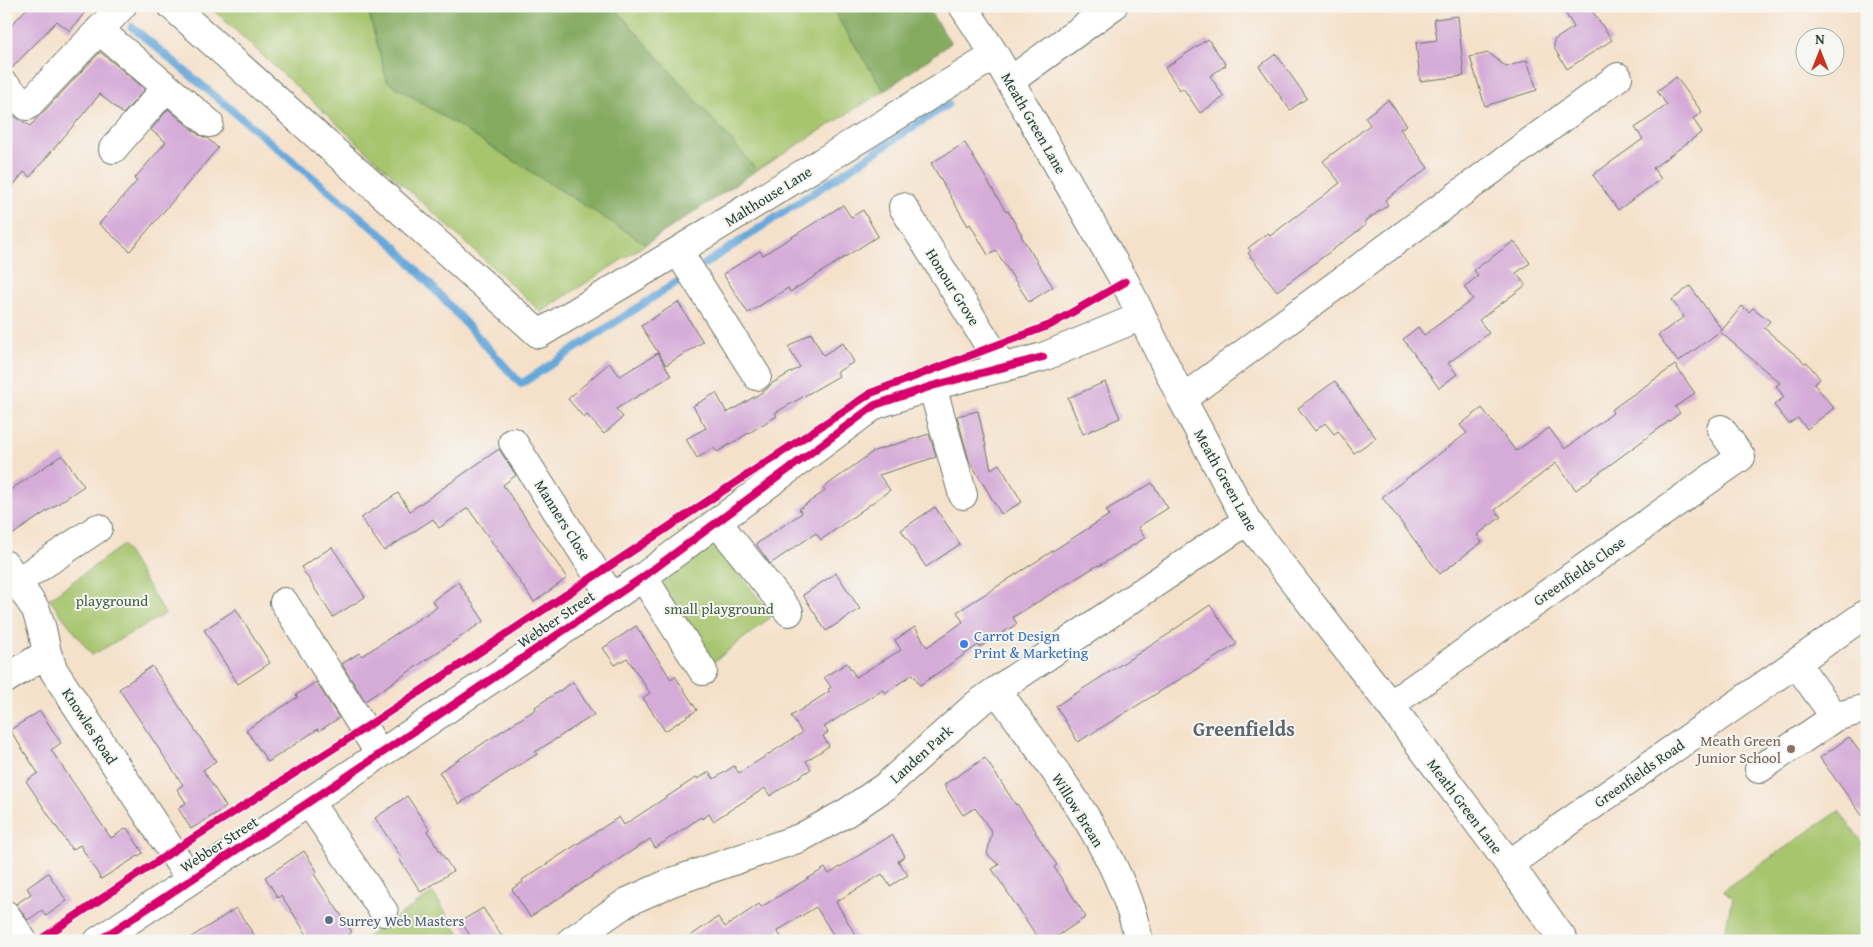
<svg xmlns="http://www.w3.org/2000/svg" width="1873" height="947" font-family="'Gentium Book Plus',serif">
  <style>
    .green { fill: #a6c56d; stroke: #628150 }
    .forest { fill: #84aa60; stroke: #52744a }
    .lines { fill: none; stroke-linecap: round; stroke-linejoin: round }
    .stream { stroke: #66a8da; stroke-width: 8 }
    .building { fill: #d5acd8 }
    .minor-casing { stroke: #6a7668; stroke-width: 30 }
    .minor { stroke: #fff; stroke-width: 28 }
    .cycleway-casing { stroke: #f6f6f2; stroke-width: 11 }
    .cycleway { stroke: #d6006c; stroke-width: 8 }
    .shop-dot { fill: #3f7fe0; stroke: #f6f6f2; stroke-width: 2 }
    .education-dot { fill: #8d6e63; stroke: #f6f6f2; stroke-width: 2 }
    .service-dot { fill: #5c6f8a; stroke: #f6f6f2; stroke-width: 2 }
    .labels { text-anchor: middle; dominant-baseline: central; stroke-width: 4; stroke-linejoin: round; paint-order: stroke }
    .street-label { font-size: 15px; fill: #1f3d34; stroke: #f6f6f2 }
    .park-label { font-size: 15px; fill: #415f42; stroke: #f6f6f2 }
    .shop-label { font-size: 15px; fill: #366cbe; stroke: #f6f6f2; text-anchor: start }
    .education-label { font-size: 15px; fill: #785e54; stroke: #f6f6f2; text-anchor: end }
    .service-label { font-size: 15px; fill: #4e5e75; stroke: #f6f6f2; text-anchor: start }
    .district-label { font-size: 20px; font-weight: bold; fill: #5f646d; stroke: #f6f6f2 }
  </style>
  <rect width="100%" height="100%" fill="#f6f6f2"/>
  <filter id="ink" filterUnits="userSpaceOnUse"><feTurbulence type="fractalNoise" baseFrequency=".02" numOctaves="2"/><feDisplacementMap in="SourceGraphic" scale="10" xChannelSelector="R" yChannelSelector="G"/><feConvolveMatrix kernelMatrix="1 2 1 2 8 2 1 2 1" color-interpolation-filters="sRGB"/></filter>
  <filter id="wash" filterUnits="userSpaceOnUse"><feTurbulence type="fractalNoise" baseFrequency=".0096" numOctaves="4" result="noise"/><feDisplacementMap in="SourceGraphic" scale="20" xChannelSelector="R" yChannelSelector="G"/><feGaussianBlur stdDeviation="1.12" result="paint"/><feColorMatrix in="noise" values="0 0 0 0 0 0 0 0 0 0 0 0 0 0 0 0 0 1.4 0 .05"/><feComposite in="paint" operator="in"/></filter>
  <g filter="url(#wash)">
    <rect width="100%" height="100%" fill="#f5e1ca"/>
    <path class="green" d="M 209,6 L 367,6 L 387,81 L 646,244 L 541,312 Z
      M 613,6 L 830,6 L 884,91 L 757,170 Z
      M 716,544 L 772,616 L 711,664 L 658,581 Z
      M 123,545 L 165,614 L 92,655 L 49,599 Z
      M 1839,811 L 1867,850 L 1867,941 L 1723,941 L 1732,899 L 1723,890 Z
      M 433,893 L 464,941 L 361,941 Z"/>
    <path class="forest" d="M 367,6 L 613,6 L 757,170 L 646,244 L 387,81 Z
      M 830,6 L 926,6 L 951,43 L 884,91 Z"/>
    <g class="lines">
      <path class="stream" d="M 132,27 L 394,245 L 521,384 L 683,278
        M 705,264 L 948,104"/>
    </g>
    <g id="blocks">
      <path class="building" d="M 29,6 L 90,6 L 70,31 L 57,21 L 9,71 L 6,71 L 6,31 Z
        M 1561,6 L 1589,6 L 1612,40 L 1567,69 L 1554,48 L 1554,40 L 1574,27 Z
        M 1458,16 L 1464,76 L 1420,81 L 1416,43 L 1437,40 L 1434,19 Z
        M 1208,39 L 1226,65 L 1210,76 L 1224,97 L 1200,113 L 1183,88 L 1180,90 L 1165,68 Z
        M 100,52 L 145,89 L 123,114 L 100,94 L 30,177 L 24,172 L 6,195 L 6,108 L 16,117 L 30,126 Z
        M 1489,53 L 1506,67 L 1527,60 L 1537,90 L 1485,106 L 1470,57 Z
        M 1276,54 L 1307,98 L 1290,110 L 1259,66 Z
        M 1676,77 L 1702,112 L 1693,119 L 1702,132 L 1653,168 L 1661,179 L 1618,210 L 1593,175 L 1643,139 L 1635,128 L 1667,105 L 1657,91 Z
        M 1388,100 L 1407,125 L 1400,129 L 1428,168 L 1385,200 L 1388,205 L 1364,222 L 1366,225 L 1277,291 L 1248,253 L 1251,251 L 1248,248 L 1268,233 L 1270,236 L 1340,183 L 1323,161 L 1370,125 L 1365,117 Z
        M 168,109 L 199,135 L 207,138 L 218,148 L 130,251 L 99,224 L 137,181 L 134,179 L 166,142 L 151,130 Z
        M 965,143 L 1006,212 L 1008,211 L 1022,235 L 1021,236 L 1053,287 L 1029,302 L 996,251 L 988,255 L 970,224 L 968,226 L 931,163 Z
        M 843,205 L 851,217 L 863,210 L 878,236 L 790,292 L 788,288 L 748,313 L 723,274 L 760,251 L 763,255 Z
        M 1514,241 L 1530,263 L 1516,273 L 1526,285 L 1479,320 L 1489,333 L 1448,363 L 1457,374 L 1439,388 L 1403,339 L 1418,327 L 1424,335 L 1473,299 L 1464,287 L 1478,276 L 1474,270 Z
        M 1690,286 L 1722,330 L 1742,306 L 1749,312 L 1753,308 L 1770,321 L 1764,328 L 1805,363 L 1807,362 L 1820,379 L 1814,384 L 1834,408 L 1807,429 L 1798,418 L 1789,424 L 1774,405 L 1784,397 L 1776,386 L 1780,383 L 1720,332 L 1722,330 L 1678,362 L 1658,335 L 1684,317 L 1672,300 Z
        M 678,302 L 703,342 L 666,365 L 641,326 Z
        M 811,333 L 823,355 L 843,343 L 854,362 L 837,372 L 839,376 L 775,413 L 777,416 L 717,452 L 714,448 L 697,458 L 686,439 L 706,428 L 693,406 L 716,393 L 727,413 L 766,390 L 771,384 L 800,367 L 788,347 Z
        M 658,353 L 671,376 L 616,409 L 623,417 L 604,434 L 587,415 L 584,418 L 568,399 L 609,363 L 620,376 Z
        M 1675,365 L 1695,393 L 1675,407 L 1680,413 L 1576,490 L 1556,463 L 1495,510 L 1501,517 L 1477,535 L 1482,542 L 1440,574 L 1382,497 L 1467,433 L 1460,425 L 1482,408 L 1516,451 L 1549,428 L 1565,449 L 1613,413 L 1611,410 Z
        M 1335,381 L 1376,438 L 1354,453 L 1338,431 L 1334,434 L 1325,423 L 1315,431 L 1298,408 Z
        M 1105,382 L 1120,418 L 1083,434 L 1068,398 Z
        M 978,411 L 991,469 L 999,464 L 1022,502 L 1001,514 L 969,460 L 957,416 Z
        M 929,434 L 936,457 L 879,475 L 890,490 L 821,540 L 816,533 L 770,564 L 764,555 L 756,544 L 802,513 L 799,509 L 825,491 L 823,488 L 874,451 Z
        M 499,449 L 516,475 L 503,485 L 567,578 L 534,602 L 468,508 L 439,528 L 433,519 L 384,551 L 361,518 L 398,493 L 410,511 Z
        M 62,455 L 84,486 L 6,539 L 6,493 Z
        M 1152,483 L 1168,508 L 1138,527 L 1145,538 L 1099,566 L 1098,565 L 1013,617 L 1017,624 L 980,647 L 978,645 L 920,685 L 913,674 L 885,693 L 883,690 L 878,692 L 824,727 L 828,732 L 823,736 L 829,746 L 806,761 L 811,769 L 770,796 L 765,788 L 713,821 L 709,814 L 702,819 L 701,817 L 655,848 L 650,839 L 530,917 L 512,889 L 523,882 L 522,880 L 619,817 L 624,825 L 697,777 L 698,779 L 709,772 L 714,779 L 734,766 L 739,773 L 802,733 L 791,716 L 830,691 L 828,689 L 831,687 L 824,677 L 847,663 L 856,677 L 901,650 L 895,640 L 915,627 L 927,647 L 963,622 L 957,612 L 1109,515 L 1106,510 Z
        M 935,507 L 960,544 L 926,567 L 901,530 Z
        M 332,547 L 365,597 L 333,617 L 301,567 Z
        M 836,573 L 860,609 L 826,631 L 803,595 Z
        M 458,582 L 484,621 L 365,701 L 342,664 L 359,653 L 362,656 L 437,607 L 432,601 Z
        M 1210,605 L 1237,644 L 1078,742 L 1056,706 L 1172,632 L 1172,631 Z
        M 236,609 L 270,663 L 238,684 L 204,630 Z
        M 636,626 L 671,679 L 675,676 L 697,710 L 665,731 L 643,698 L 650,693 L 627,658 L 615,665 L 603,648 Z
        M 152,666 L 216,761 L 203,770 L 226,807 L 191,829 L 178,808 L 186,803 L 177,789 L 183,785 L 119,689 Z
        M 316,682 L 339,718 L 319,731 L 318,729 L 268,762 L 246,730 L 298,697 L 296,695 Z
        M 573,682 L 594,715 L 535,752 L 537,754 L 459,804 L 439,772 L 536,709 L 535,707 Z
        M 40,711 L 61,743 L 51,750 L 111,838 L 127,828 L 143,853 L 101,879 L 80,845 L 72,850 L 26,781 L 38,773 L 10,730 Z
        M 1849,737 L 1867,762 L 1867,822 L 1820,758 Z
        M 985,758 L 1016,805 L 1017,804 L 1036,831 L 1035,832 L 1057,865 L 1054,867 L 1086,917 L 1050,941 L 1040,941 L 992,869 L 999,865 L 987,854 L 992,832 L 975,808 L 963,815 L 945,787 L 945,784 Z
        M 407,796 L 429,829 L 427,831 L 453,871 L 421,892 L 399,859 L 401,857 L 375,818 Z
        M 892,835 L 905,856 L 898,861 L 908,875 L 890,886 L 882,874 L 836,902 L 859,941 L 837,941 L 816,907 L 777,931 L 784,941 L 683,941 L 718,917 L 725,927 L 759,904 L 761,907 L 825,868 L 829,874 Z
        M 304,851 L 317,871 L 314,874 L 352,932 L 340,941 L 311,941 L 281,895 L 278,898 L 265,877 Z
        M 48,873 L 67,901 L 46,916 L 42,910 L 28,920 L 16,904 L 31,894 L 27,888 Z
        M 236,908 L 258,941 L 185,941 L 218,920 Z
        M 483,908 L 505,941 L 473,941 L 461,921 Z"/>
    </g>
  </g>
  <g filter="url(#ink)">
    <use href="#blocks" fill-opacity="0" stroke="#6a7668" stroke-width="1"/>
    <g class="lines">
      <defs>
        <path id="minor" d="M 172,6 L 539,334 L 678,251 L 995,55
          M 963,6 L 995,55 L 1125,282 L 1182,399 L 1247,521 L 1390,705 L 1509,864 L 1564,941
          M 99,30 L 209,123
          M 1010,81 L 1113,6
          M 6,86 L 27,106 L 122,6
          M 113,149 L 167,87
          M 903,207 L 1003,368
          M 678,251 L 757,376
          M 932,386 L 963,495
          M 1182,399 L 1618,77
          M 513,442 L 612,598
          M 717,522 L 789,612
          M 6,565 L 36,610 L 42,629 L 47,653 L 54,671 L 190,879
          M 643,577 L 703,671
          M 17,582 L 98,528
          M 284,602 L 380,754
          M 1796,663 L 1835,717 L 1867,708
          M 6,679 L 47,653
          M 997,690 C 1050,766 1120,848 1139,941
          M 1390,705 L 1741,457 L 1721,429
          M 1759,769 L 1835,717
          M 309,802 L 384,912
          M 1509,864 L 1867,613
          M 6,915 L 23,941
          M 98,941 L 309,802 L 643,577 L 875,405 L 932,386 L 1043,357 L 1142,316
          M 571,941 L 627,902 L 672,882 L 800,838 L 846,813 L 886,786 L 976,705 L 997,690 L 1247,521"/>
      </defs>
      <use href="#minor" class="minor-casing"/>
      <use href="#minor" class="minor"/>
      <defs>
        <path id="cycleway" d="M 38,941 L 173,851 L 342,743 L 871,393 L 1050,325 L 1125,282
          M 98,941 L 309,802 L 643,577 L 875,405 L 932,386 L 1043,357"/>
      </defs>
      <use href="#cycleway" class="cycleway-casing"/>
      <use href="#cycleway" class="cycleway"/>
    </g>
  </g>
  <circle class="shop-dot" cx="964" cy="644" r="5"/>
  <circle class="education-dot" cx="1791" cy="749" r="5"/>
  <circle class="service-dot" cx="329" cy="920" r="5"/>
  <g class="labels">
    <g class="street-label">
      <text transform="translate(1034 123) rotate(60)">Meath Green Lane</text>
      <text transform="translate(768 196) rotate(-32)">Malthouse Lane</text>
      <text transform="translate(953 287) rotate(58)">Honour Grove</text>
      <text transform="translate(1226 480) rotate(61)">Meath Green Lane</text>
      <text transform="translate(563 520) rotate(58)">Manners Close</text>
      <text transform="translate(1579 571) rotate(-35)">Greenfields Close</text>
      <text transform="translate(556 619) rotate(-34)">Webber Street</text>
      <text transform="translate(90 726) rotate(57)">Knowles Road</text>
      <text transform="translate(921 754) rotate(-42)">Landen Park</text>
      <text transform="translate(1639 773) rotate(-35)">Greenfields Road</text>
      <text transform="translate(1465 806) rotate(53)">Meath Green Lane</text>
      <text transform="translate(1078 810) rotate(58)">Willow Brean</text>
      <text transform="translate(219 844) rotate(-33)">Webber Street</text>
    </g>
    <g class="park-label">
      <text x="112" y="600">playground</text>
      <text x="719" y="608">small playground</text>
    </g>
    <g class="shop-label">
      <text x="974" y="635">Carrot Design<tspan x="974" dy="17">Print &amp; Marketing</tspan></text>
    </g>
    <g class="education-label">
      <text x="1781" y="740">Meath Green<tspan x="1781" dy="17">Junior School</tspan></text>
    </g>
    <g class="service-label">
      <text x="339" y="920">Surrey Web Masters</text>
    </g>
    <g class="district-label">
      <text x="1244" y="728">Greenfields</text>
    </g>
  </g>
  <rect width="1873" height="947" fill="none" stroke="#f6f6f2" stroke-width="25"/>
  <g transform="translate(1820 52)"><circle r="24" fill="#f6f6f2" stroke="#a0aca6"/>
  <path d="M0-4L9 19L0 12L-9 19Z" fill="#c8321e"/>
  <text y="-8" font-size="14" font-weight="bold" text-anchor="middle" fill="#1f3d34">N</text>
  </g>
</svg>
